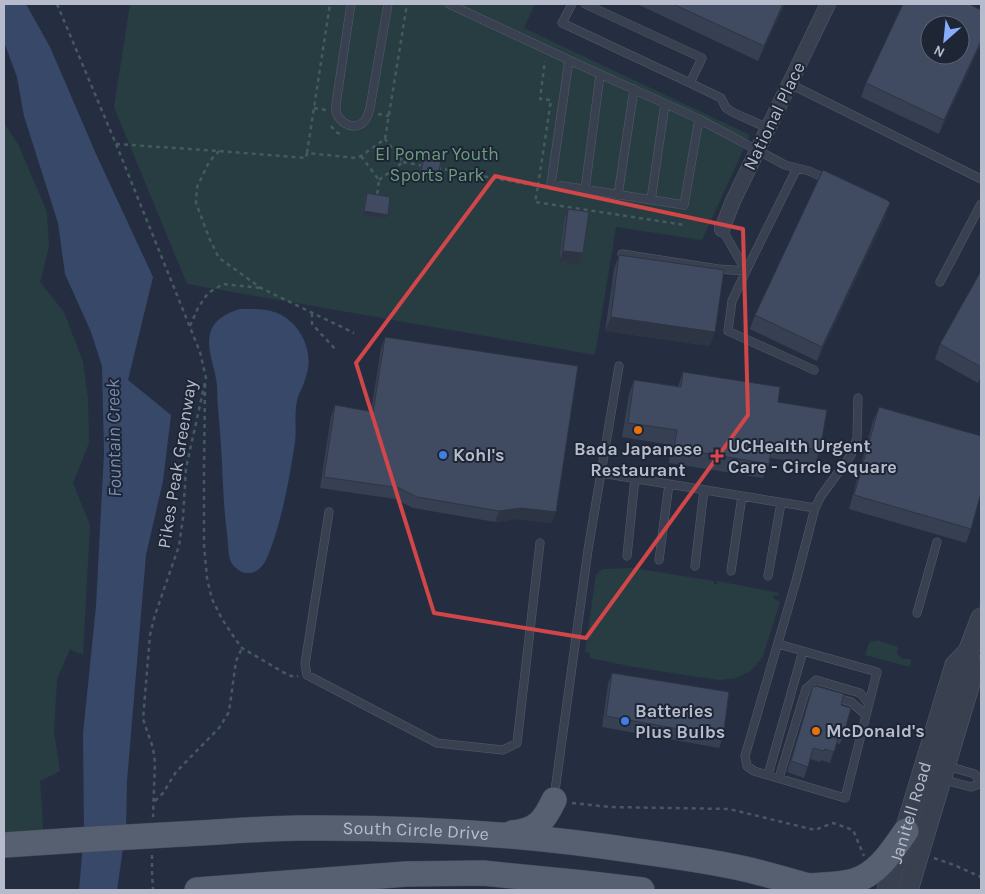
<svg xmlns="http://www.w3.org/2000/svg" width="985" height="894" font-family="Karla,sans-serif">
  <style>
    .green { fill: #273d42 }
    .water { fill: #384869 }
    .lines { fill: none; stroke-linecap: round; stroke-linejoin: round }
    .service-casing { stroke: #545c6b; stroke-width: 9 }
    .minor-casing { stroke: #545c6b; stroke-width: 16 }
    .tertiary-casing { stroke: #545c6b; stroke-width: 21 }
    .primary-casing { stroke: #434a5a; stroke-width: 26 }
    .path { stroke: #455a5f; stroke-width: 2.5; stroke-dasharray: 4 4; stroke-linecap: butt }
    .service { stroke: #394151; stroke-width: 8 }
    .minor { stroke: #394151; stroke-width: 15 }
    .tertiary { stroke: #394151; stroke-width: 20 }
    .primary { stroke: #576071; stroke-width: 25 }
    .primary-bridge-casing { stroke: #434a5a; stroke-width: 26; stroke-linecap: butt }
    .primary-bridge { stroke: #576071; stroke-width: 25 }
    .wall { fill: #374053 }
    .shaded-wall { fill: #2d3444 }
    .building { fill: #404b61; stroke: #2d3444; fill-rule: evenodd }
    .marked { fill: none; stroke: #d04649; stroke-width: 4; stroke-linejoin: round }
    .food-dot { fill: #e8710a; stroke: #1e2636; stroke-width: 2 }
    .shop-dot { fill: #3f7fe0; stroke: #1e2636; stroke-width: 2 }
    .health-dot { fill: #e0444e; stroke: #1e2636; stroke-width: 2 }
    .labels { text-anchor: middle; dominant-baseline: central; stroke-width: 4; stroke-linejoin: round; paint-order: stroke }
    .street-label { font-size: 18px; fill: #b6bccb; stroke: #1e2636 }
    .park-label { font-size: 18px; fill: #6c9d7c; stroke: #1e2636 }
    .poi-label { font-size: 18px; font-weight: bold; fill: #b6bccb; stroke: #1e2636; text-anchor: start }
    .water-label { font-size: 19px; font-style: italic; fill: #7c8fb3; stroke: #1e2636 }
  </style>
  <rect width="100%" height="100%" fill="#252e41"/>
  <path class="green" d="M 130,4 L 535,4 L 524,28 L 750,135 L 702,240 L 616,227 L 595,355 L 187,284 L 114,107 Z
    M 4,123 L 18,144 L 47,212 L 49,247 L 40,282 L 64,312 L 83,362 L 88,399 L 89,443 L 73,483 L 90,525 L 83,655 L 70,649 L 57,679 L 54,732 L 60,771 L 40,781 L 44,841 L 4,846 Z
    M 633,568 L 714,581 L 714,584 L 717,584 L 717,581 L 779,593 L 778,596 L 774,595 L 773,598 L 780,602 L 763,656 L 757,664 L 749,672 L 736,678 L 720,680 L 697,677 L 629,666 L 590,658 L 590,653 L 585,652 L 596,575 L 600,571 L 604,569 Z
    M 876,640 L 898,647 L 897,654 L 903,659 L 910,659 L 911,661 L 910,667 L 865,655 L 870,641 L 875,642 Z"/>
  <path class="water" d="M 4,4 L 26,4 L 50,47 L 96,154 L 153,277 L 128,380 L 171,415 L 163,481 L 146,555 L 127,781 L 126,828 L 117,890 L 79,890 L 84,832 L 83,734 L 96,606 L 104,453 L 102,366 L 91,332 L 65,274 L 58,223 L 24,116 L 17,77 L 4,42 Z
    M 240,309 C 251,309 264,308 274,312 C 297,319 312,346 308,369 C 306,378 303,386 299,394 C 293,409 297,427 295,442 C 290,476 283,514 272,545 C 269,552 267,560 262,566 C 257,572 250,575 242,572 C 238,570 233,566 231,562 C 228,557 228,539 227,533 C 223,504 223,475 221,446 C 220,426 217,406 217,386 C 216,369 206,350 210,334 C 214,319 227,313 240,309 Z"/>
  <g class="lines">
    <defs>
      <path id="service" d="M 351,4 L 336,104 C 336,106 336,109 336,112 C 339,121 350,129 359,125 C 366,122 368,115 370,108 L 388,4
        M 449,4 L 569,60 L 699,119 L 785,165 L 809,171 L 829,180
        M 572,4 L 562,23 L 690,83
        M 585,4 L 702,58 L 690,83 L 721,98 L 726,108 L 734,113 L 768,128
        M 569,60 L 551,184 L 684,205 L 699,119
        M 790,84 L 981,179
        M 585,190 L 600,75
        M 618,195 L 634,89
        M 651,200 L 665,104
        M 722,229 L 746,271 L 732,301 L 728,331 L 814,370
        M 622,254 L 718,269 L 746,271 L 797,168
        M 940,282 L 981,204
        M 601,473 L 815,508
        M 329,512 L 305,664 L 307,675 L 437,743 L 503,750 L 517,743 L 540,543
        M 627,556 L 635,478
        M 659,560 L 669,484
        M 695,566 L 704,490
        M 731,571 L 742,496
        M 768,576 L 781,503
        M 917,613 L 937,542
        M 778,644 L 877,672 L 845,798 L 754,771 L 747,766 L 745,756 L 796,581 L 815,508 L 821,496 L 851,455 L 857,438 L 858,398
        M 806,689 L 816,680 L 860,693 L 869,704
        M 834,697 L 851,702 L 866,715
        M 768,775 L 803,651
        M 779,778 L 806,689 L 821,693
        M 941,779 L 971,787 L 981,783 L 975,774 L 947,766
        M 554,798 L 588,550 L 619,366"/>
      <path id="minor" d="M 722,229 L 733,201 L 828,4"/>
      <g id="tertiary">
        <path id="s1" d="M 887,890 L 955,665 L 968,652 L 981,618"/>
        <path d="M 908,890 L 973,673 L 968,652"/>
      </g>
      <g id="primary">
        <path id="s2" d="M 218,832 C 246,830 274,828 301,828 C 414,827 526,834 637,851 C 673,856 710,861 745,869 C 771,875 797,883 822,890"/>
        <path d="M 512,833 C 537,831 544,821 554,800"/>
        <path d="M 807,886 C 822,885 839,885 854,881 C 878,874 892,851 906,831"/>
        <path d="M 197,890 L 406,874 L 483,873 L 583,883 L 642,890"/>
      </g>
    </defs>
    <use href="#service" class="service-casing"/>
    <use href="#minor" class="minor-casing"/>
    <use href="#tertiary" class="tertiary-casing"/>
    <use href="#primary" class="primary-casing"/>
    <path class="path" d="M 57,4 L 116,144 L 200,352 L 206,378 L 186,468 L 183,518 L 179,546 L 155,615 L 150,635 L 143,719 L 153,748 L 155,762 L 153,817
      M 314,108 L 326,110 L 327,111
      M 378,114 L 389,116
      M 331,126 L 336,132 L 342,135
      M 116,144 L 219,151 L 306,158 L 307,153 L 356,158 L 361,156 L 385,139 L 407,4
      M 219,151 L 209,162 L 197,187 L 196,203 L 210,240 L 219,258 L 261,288 L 354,333
      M 307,153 L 330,4
      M 361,156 L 379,180 L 377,196
      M 403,162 L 424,166
      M 437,168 L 538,186 L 535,202 L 685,225
      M 379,180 L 403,162 L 385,139
      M 538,186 L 551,100 L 540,99 L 545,61
      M 312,313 L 312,324 L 336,350
      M 190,326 L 198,308 L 208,293 L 223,284 L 261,288
      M 205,384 L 204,471 L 204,545 L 207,578 L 212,599 L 222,619 L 236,640 L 242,648 L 288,675 L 295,677 L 298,676
      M 155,801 L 163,793 L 176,772 L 219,728 L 229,712 L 236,661 L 242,648
      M 572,803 L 610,807 L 729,809 L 815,830 L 833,823 L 853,830 L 864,856
      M 152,855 L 152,872 L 153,890
      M 934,858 L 954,865 L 981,877"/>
    <use href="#service" class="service"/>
    <use href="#minor" class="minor"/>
    <use href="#tertiary" class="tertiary"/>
    <use href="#primary" class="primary"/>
    <defs>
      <path id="primary-bridge" d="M 4,845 L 94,839 L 218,832"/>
    </defs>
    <use href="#primary-bridge" class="primary-bridge-casing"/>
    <use href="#primary-bridge" class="primary-bridge"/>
  </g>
  <path class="wall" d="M 637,4 L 785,4 L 758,61 Z
    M 981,44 L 939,134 L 861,97 L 866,83 Z
    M 424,152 L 438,178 L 437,181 L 419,179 L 422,155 Z
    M 367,193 L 386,218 L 363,215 L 365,197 Z
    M 890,203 L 885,218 L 817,361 L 750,329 L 755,315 Z
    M 568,209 L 583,253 L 579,264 L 559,262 L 564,220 Z
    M 619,255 L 710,346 L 605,331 L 614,269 Z
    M 981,271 L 981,376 L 978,383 L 935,359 L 940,344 Z
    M 385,337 L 552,523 L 517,519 L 495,522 L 413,508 L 395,499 L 320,488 L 331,416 L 335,405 L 371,412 L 381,348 Z
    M 683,372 L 778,402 L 820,450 L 815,465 L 770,458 L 769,464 L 763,478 L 669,463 L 671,445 L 622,437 L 629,394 L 634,380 L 678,387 Z
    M 879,407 L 971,529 L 966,543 L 849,509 L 873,421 Z
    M 612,673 L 723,737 L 719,748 L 602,727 L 608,684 Z
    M 813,686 L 841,705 L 844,733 L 840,744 L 836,743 L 830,763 L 821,760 L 820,762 L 810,759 L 804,778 L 787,772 Z"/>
  <path class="shaded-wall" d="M 783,4 L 785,4 L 758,61 L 764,46 Z
    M 981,41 L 981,44 L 939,134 L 944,120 Z
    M 890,203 L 885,218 L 817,361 L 822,347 Z
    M 364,211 L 388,215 L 386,218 L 363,215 Z
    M 563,251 L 583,253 L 579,264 L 559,262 Z
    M 611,317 L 715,332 L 710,346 L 605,331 Z
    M 521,508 L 556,512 L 552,523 L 517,519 L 495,522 L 499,511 Z"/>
  <path class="building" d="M 673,4 L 783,4 L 764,46 Z
    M 903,4 L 969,4 L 981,10 L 981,41 L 944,120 L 866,83 ZM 930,25 L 960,25 L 960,55 L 930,55 Z
    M 424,152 L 442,154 L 438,178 L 421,175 Z
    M 823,170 L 887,200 L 890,203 L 822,347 L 755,315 Z
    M 367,193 L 390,197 L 388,215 L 364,211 Z
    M 568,209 L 589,212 L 583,253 L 563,251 Z
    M 619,255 L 724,270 L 715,332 L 611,317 Z
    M 981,271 L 981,367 L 940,344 Z
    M 385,337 L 578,366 L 556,512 L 521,508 L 499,511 L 417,497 L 399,488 L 324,477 L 335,405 L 373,412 Z
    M 683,372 L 780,387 L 778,402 L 827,410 L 820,450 L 772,443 L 769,464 L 674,448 L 677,430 L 628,423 L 634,380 L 681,387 Z
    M 879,407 L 981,436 L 981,493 L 971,529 L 854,495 Z
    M 612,673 L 729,692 L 723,737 L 606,716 Z
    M 813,686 L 816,687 L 816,686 L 844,694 L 841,705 L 851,708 L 844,733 L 840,732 L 834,752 L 825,749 L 824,751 L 813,748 L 808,767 L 791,761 Z"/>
  <path class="marked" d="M 495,176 L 743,229 L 748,415 L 586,638 L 434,613 L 356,363 Z"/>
  <g class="food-dot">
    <circle cx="638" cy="430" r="5"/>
    <circle cx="816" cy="731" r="5"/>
  </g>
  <g class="shop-dot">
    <circle cx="443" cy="455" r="5"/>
    <circle cx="625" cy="721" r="5"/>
  </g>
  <path class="health-dot" d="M714.5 448.5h5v5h5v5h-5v5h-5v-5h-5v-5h5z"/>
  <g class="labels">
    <g class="street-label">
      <text transform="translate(774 116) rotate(-64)">National Place</text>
      <text transform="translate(177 464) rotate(-81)">Pikes Peak Greenway</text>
      <text stroke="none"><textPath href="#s1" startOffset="81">Janitell Road</textPath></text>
      <text stroke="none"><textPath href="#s2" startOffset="198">South Circle Drive</textPath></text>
    </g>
    <g class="park-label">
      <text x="437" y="154">El Pomar Youth<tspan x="437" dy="21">Sports Park</tspan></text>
    </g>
    <g class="poi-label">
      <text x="728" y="446">UCHealth Urgent<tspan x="728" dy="21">Care - Circle Square</tspan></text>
      <text x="638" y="449" text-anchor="middle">Bada Japanese<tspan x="638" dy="21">Restaurant</tspan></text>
      <text x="453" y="455">Kohl's</text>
      <text x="635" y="711">Batteries<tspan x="635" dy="21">Plus Bulbs</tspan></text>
      <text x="826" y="731">McDonald's</text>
    </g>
    <g class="water-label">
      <text transform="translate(114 438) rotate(-91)">Fountain Creek</text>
    </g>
  </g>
  <rect width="985" height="894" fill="none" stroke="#b6bccb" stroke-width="10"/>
  <g transform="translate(945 40) rotate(207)"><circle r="24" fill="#1e2636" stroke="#5b6272"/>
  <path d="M0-4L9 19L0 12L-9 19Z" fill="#8aacfc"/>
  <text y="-8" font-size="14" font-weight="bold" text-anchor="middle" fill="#b6bccb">N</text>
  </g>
</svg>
